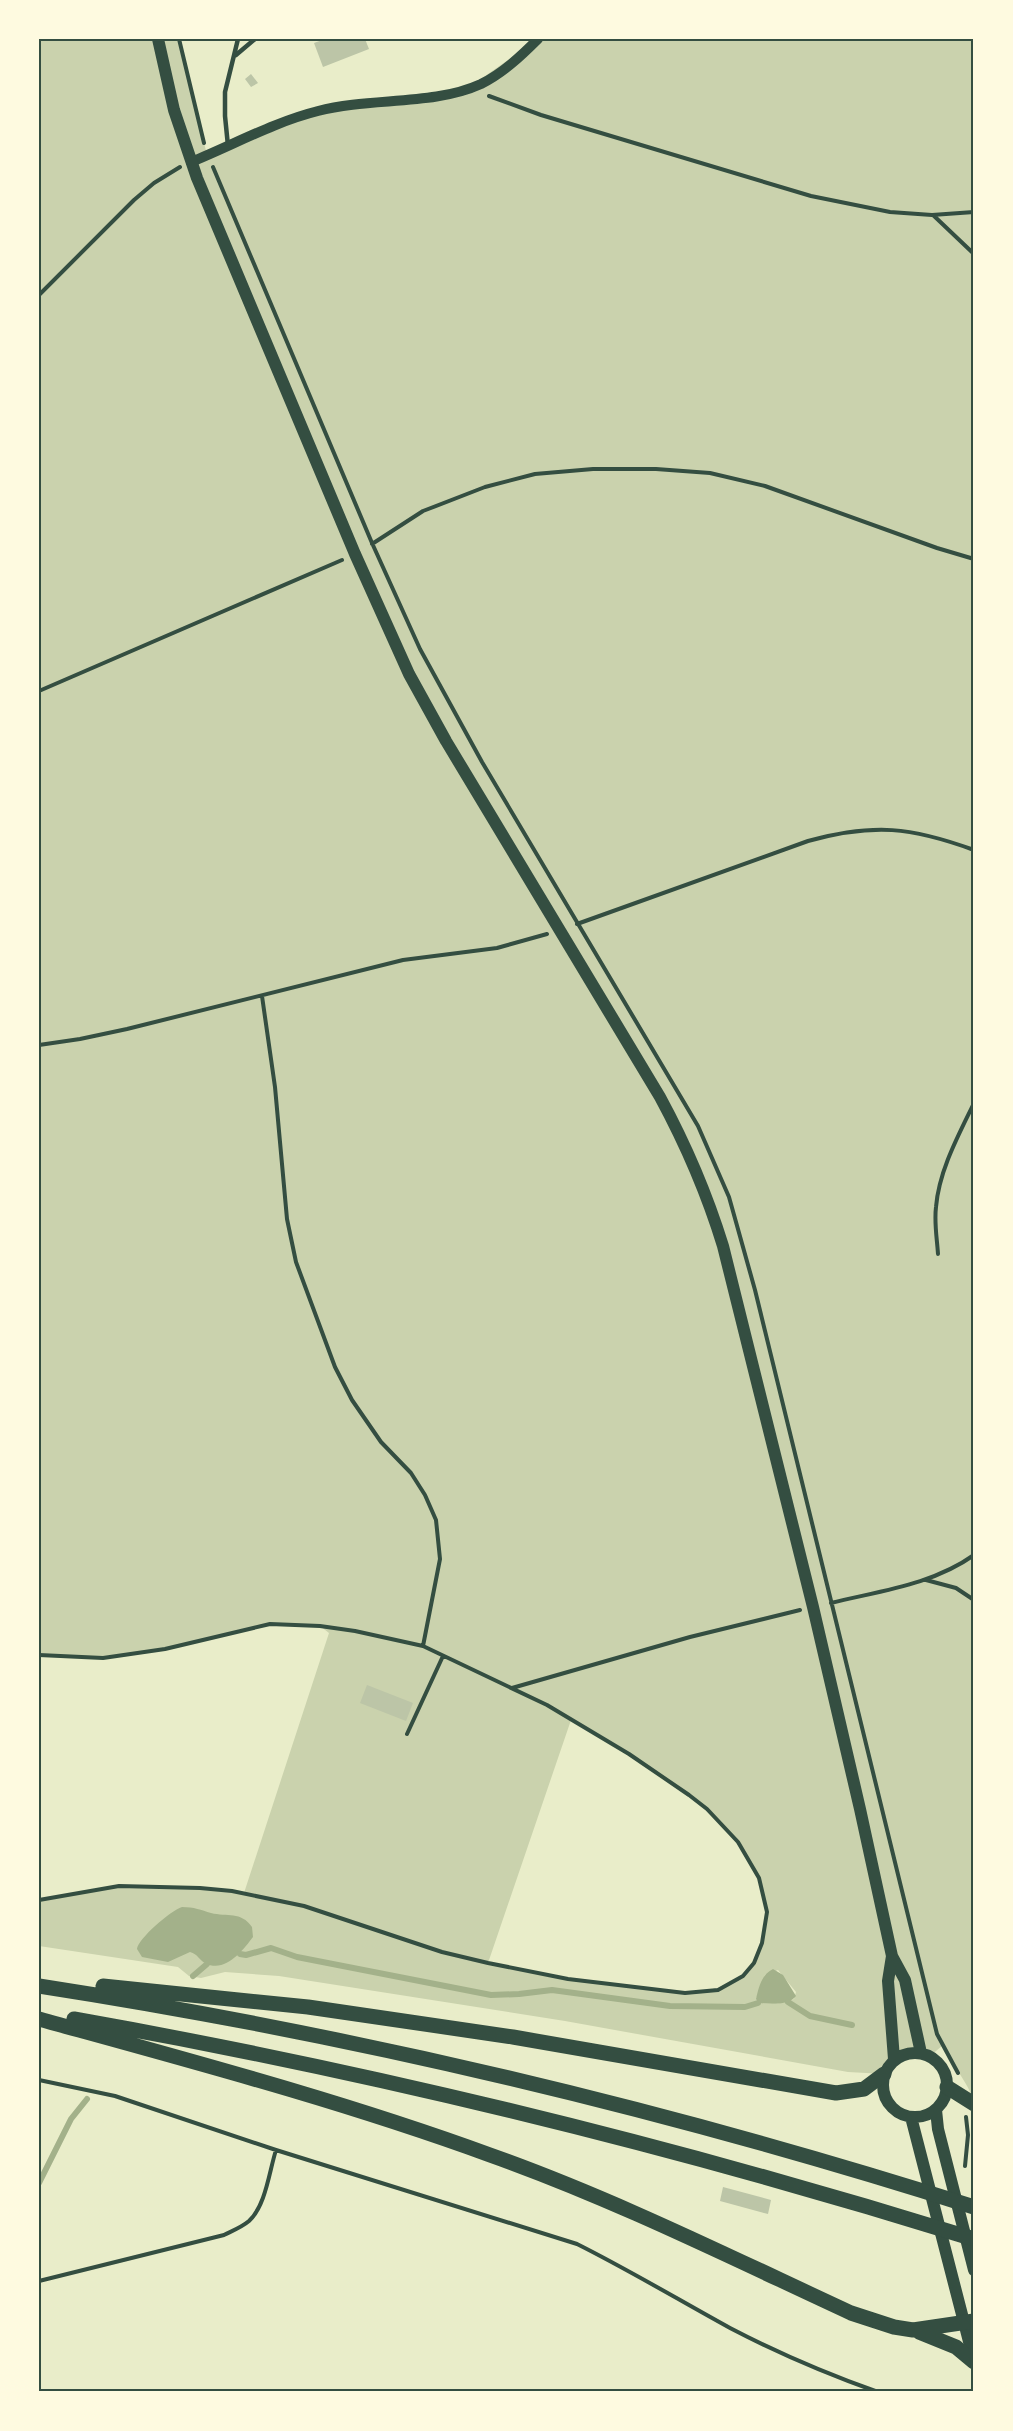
<svg xmlns="http://www.w3.org/2000/svg" width="1013" height="2431" font-family="Signika,sans-serif">
  <style>
    .green { fill: #cad2ad; fill-rule: evenodd }
    .water { fill: #a3b18a }
    .lines { fill: none; stroke-linecap: round; stroke-linejoin: round }
    .stream { stroke: #a3b18a; stroke-width: 6 }
    .building { fill: #bcc5a7 }
    .path { stroke: #344e41; stroke-width: 4 }
    .service { stroke: #344e41; stroke-width: 4.5 }
    .tertiary { stroke: #344e41; stroke-width: 10 }
    .secondary { stroke: #344e41; stroke-width: 12 }
    .motorway { stroke: #344e41; stroke-width: 15 }
    .neatline { fill: none; stroke: #344e41; stroke-width: 2 }
  </style>
  <rect width="100%" height="100%" fill="#e9edc9"/>
  <path class="green" d="M 39,39 L 179,39 L 207,155 L 297,117 L 468,88 L 538,39 L 974,39 L 974,2097 L 971,2095 C 971,2089 947,2055 942,2046 L 930,2056 C 909,2049 894,2055 884,2074 L 848,2072 L 565,2021 L 279,1976 L 225,1972 L 201,1978 L 189,1976 L 178,1967 L 39,1946 L 39,1900 L 104,1888 L 150,1886 L 244,1893 L 329,1633 L 320,1626 L 270,1624 L 165,1649 L 103,1658 L 39,1655 ZM 571,1720 L 629,1753 L 707,1809 L 746,1854 L 762,1887 L 767,1912 L 761,1943 L 749,1970 L 726,1987 L 685,1993 L 568,1979 L 488,1963 ZM 778,1970 L 796,1992 L 794,1999 L 777,2004 L 758,2003 L 756,1999 L 765,1975 Z"/>
  <path class="water" d="M 182,1907 C 194,1907 201,1910 211,1913 C 227,1917 241,1911 252,1927 L 253,1937 C 243,1950 225,1974 205,1963 C 199,1960 198,1954 190,1952 L 168,1962 L 142,1957 L 137,1949 C 138,1939 170,1911 182,1907 Z
    M 773,1969 L 783,1975 L 796,1996 C 788,2006 770,2004 758,2003 L 756,1999 C 759,1987 761,1975 773,1969 Z"/>
  <g class="lines">
    <path class="stream" d="M 240,1954 L 246,1955 L 271,1948 L 297,1957 L 491,1995 L 519,1994 L 552,1990 L 670,2006 L 745,2007 L 758,2003
      M 193,1976 L 207,1964
      M 788,2002 L 810,2016 L 852,2025
      M 39,2183 L 71,2119 L 87,2099"/>
  </g>
  <path class="building" d="M 325,39 L 365,39 L 369,49 L 323,67 L 314,43 Z
    M 251,74 L 258,83 L 251,87 L 245,79 Z
    M 367,1685 L 413,1703 L 406,1721 L 360,1703 Z
    M 723,2187 L 771,2200 L 768,2214 L 720,2201 Z"/>
  <g class="lines">
    <path class="path" d="M 179,39 L 204,143
      M 489,96 L 541,115 L 811,196 L 890,212 L 932,215 L 974,212
      M 213,167 L 372,543 L 420,649 L 482,762 L 698,1126 L 729,1197 L 755,1290 L 937,2034 L 958,2073
      M 933,215 L 974,254
      M 39,295 L 134,200 L 154,183 L 180,167
      M 372,544 L 423,511 L 485,487 L 535,474 L 593,469 L 656,469 L 710,473 L 765,486 L 937,548 L 974,559
      M 39,691 L 342,560
      M 577,924 L 808,841 C 874,823 911,827 974,850
      M 262,996 L 275,1087 L 287,1219 L 296,1262 L 335,1367 L 352,1400 L 381,1442 L 411,1473 L 425,1495 L 436,1520 L 440,1559 L 423,1646
      M 39,1045 L 80,1039 L 127,1029 L 403,960 L 497,948 L 547,934
      M 938,1254 C 937,1238 934,1223 936,1207 C 939,1171 958,1136 974,1103
      M 926,1580 L 956,1588 L 974,1600
      M 831,1603 C 879,1591 932,1585 974,1555
      M 39,1655 L 103,1658 L 165,1649 L 270,1624 L 320,1626 L 355,1631 L 423,1646 L 547,1705 L 629,1754 L 689,1795 L 707,1809 L 738,1842 L 759,1878 L 767,1912 L 762,1943 L 754,1963 L 743,1976 L 718,1990 L 685,1993 L 568,1979 L 488,1963 L 442,1952 L 304,1906 L 232,1891 L 200,1888 L 119,1886 L 39,1900
      M 512,1688 L 690,1637 L 800,1610
      M 407,1734 L 443,1656
      M 39,2080 L 115,2096 L 276,2150 L 577,2244 C 629,2270 679,2300 730,2328 C 778,2353 827,2374 878,2392
      M 965,2166 L 968,2135 L 966,2117
      M 39,2281 L 224,2235 C 232,2231 242,2227 249,2221 C 266,2205 269,2172 276,2150"/>
    <path class="service" d="M 236,55 L 255,39
      M 228,146 L 225,116 L 225,92 L 238,39"/>
    <path class="tertiary" d="M 191,162 C 233,145 274,122 318,111 C 370,97 433,106 481,84 C 503,73 521,56 538,39"/>
    <path class="secondary" d="M 158,39 L 174,110 L 197,178 L 355,554 L 409,674 L 446,741 L 660,1097 C 686,1145 707,1194 723,1246 L 813,1607 L 860,1809 L 892,1956 L 905,1980 L 921,2053
      M 892,1956 L 888,1981 L 894,2059
      M883 2085a32 32 0 1 1 64 0a32 32 0 1 1-64 0Z
      M 936,2110 L 938,2129 L 974,2270
      M 911,2117 L 974,2361"/>
    <path class="motorway" d="M 39,1986 C 355,2035 669,2110 974,2207
      M 103,1986 L 308,2007 L 513,2037 L 836,2093 L 864,2089 L 884,2074
      M 39,2019 C 191,2061 342,2101 490,2155 C 614,2199 732,2258 851,2313 L 894,2327 L 913,2330 L 974,2321
      M 74,2019 C 379,2073 678,2147 974,2239
      M 947,2087 L 974,2104
      M 919,2332 L 956,2347 L 974,2362"/>
  </g>
  <rect width="1013" height="2431" fill="none" stroke="#fefae0" stroke-width="81"/>
  <rect x="40" y="40" width="932" height="2350" class="neatline"/>
</svg>
